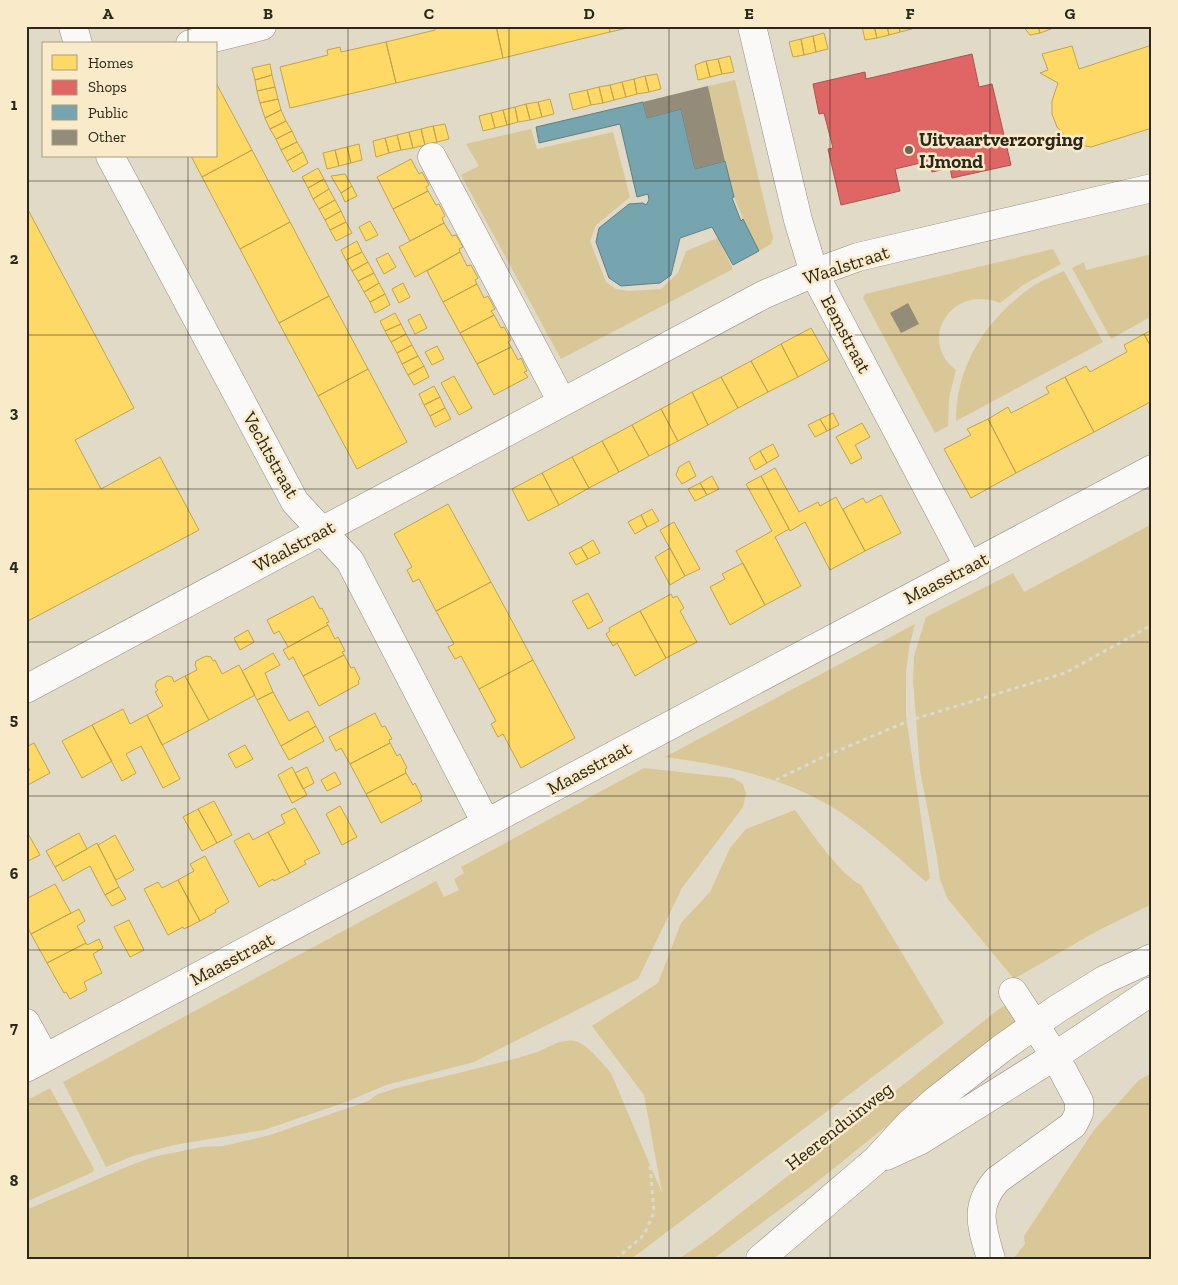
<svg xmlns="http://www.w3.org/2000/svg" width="1178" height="1285" font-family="'Zilla Slab',serif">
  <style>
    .green { fill: #d9c798 }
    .homes { fill: #ffd966; stroke: #c0a44f }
    .shops { fill: #e06666; stroke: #aa534f }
    .public { fill: #76a5af; stroke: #607f82 }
    .building { fill: #938c79 }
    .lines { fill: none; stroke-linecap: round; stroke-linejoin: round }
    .minor-casing { stroke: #958f81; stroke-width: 29 }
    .secondary-casing { stroke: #958f81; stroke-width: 29 }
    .path { stroke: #dbd9d3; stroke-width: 3; stroke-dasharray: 4 4; stroke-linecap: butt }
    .minor { stroke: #faf9f7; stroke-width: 28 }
    .secondary { stroke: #faf9f7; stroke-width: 28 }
    .grid { fill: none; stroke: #2c271a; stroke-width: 1; stroke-opacity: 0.55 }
    .poi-dot { fill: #6b6657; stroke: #f9ebc9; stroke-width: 2 }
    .labels { text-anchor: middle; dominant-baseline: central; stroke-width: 5; stroke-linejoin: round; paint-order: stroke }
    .poi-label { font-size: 19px; font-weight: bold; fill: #2c271a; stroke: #f9ebc9; text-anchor: start }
    .street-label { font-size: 19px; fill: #2c271a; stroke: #f9ebc9 }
    .neatline { fill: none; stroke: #2c271a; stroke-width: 2 }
    .grid-label { font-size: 16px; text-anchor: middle; font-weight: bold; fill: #2c271a }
  </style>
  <rect width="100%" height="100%" fill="#e1dac7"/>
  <path class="green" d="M 735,80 L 773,238 L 771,244 L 759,251 L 743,219 L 734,197 L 708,86 Z
    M 531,129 L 537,149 L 613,132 L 630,197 L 596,225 L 590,241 L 606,282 L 616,289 L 629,291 L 661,289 L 678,273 L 686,251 L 718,238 L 733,269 L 561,359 L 461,175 L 479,166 L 466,144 Z
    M 1053,249 L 1061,264 L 1023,285 L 1000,303 C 951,283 917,341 956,370 L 949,398 L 948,426 L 935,433 L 863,298 L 865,294 Z
    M 1152,254 L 1152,316 L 1111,339 L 1072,268 L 1084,262 L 1086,270 Z
    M 1064,271 L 1103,342 L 956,421 C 956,364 987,318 1033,286 C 1042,280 1054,276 1064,271 Z
    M 1152,524 L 1152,904 L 1097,931 L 1014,979 L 947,898 L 940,879 L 936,852 L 920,771 L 913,681 L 914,656 L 926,617 L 1013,573 L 1024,592 Z
    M 915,624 L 909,648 L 906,673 L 906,716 L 930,878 L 926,882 C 895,855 859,821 823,802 C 774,775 719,764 665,757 Z
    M 644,768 L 733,778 L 743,784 L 746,793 L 743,807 L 682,888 L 638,979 L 474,1062 L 386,1085 L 346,1102 L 264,1130 L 174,1145 L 133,1156 L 106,1167 L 63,1082 L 436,881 L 444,897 L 459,890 L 454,879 L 464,873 L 461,867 Z
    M 795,810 C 810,830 840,875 861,885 L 944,1023 L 631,1259 L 26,1259 L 26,1210 L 131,1165 L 153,1157 L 201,1147 L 224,1146 L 270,1135 L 368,1101 L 378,1094 L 397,1088 C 443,1076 489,1067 534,1053 C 547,1049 560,1038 574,1041 C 587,1043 603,1064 611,1073 L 662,1193 L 644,1095 L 592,1026 L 658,983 L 681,923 L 710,892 L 730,848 L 746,829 Z
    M 1005,1006 L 1017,1023 L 975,1055 L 813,1185 L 713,1259 L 679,1259 L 709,1238 L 999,1009 Z
    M 1152,1073 L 1152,1259 L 1013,1259 L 1025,1244 L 1024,1236 L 1094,1130 L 1139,1080 Z
    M 50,1088 L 94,1169 L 93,1172 L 26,1202 L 26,1101 Z"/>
  <path class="homes" d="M 434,26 L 496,26 L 503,58 L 396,83 L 386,42 L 435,30 Z
    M 496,26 L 609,26 L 610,32 L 503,58 Z
    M 609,26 L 636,26 L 610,32 Z
    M 862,26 L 874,26 L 877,38 L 865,40 Z
    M 874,26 L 887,26 L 889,35 L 877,38 Z
    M 887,26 L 899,26 L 900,32 L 889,35 Z
    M 899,26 L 912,26 L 912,29 L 900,32 Z
    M 1023,26 L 1038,26 L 1040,33 L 1030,35 Z
    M 1038,26 L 1050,26 L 1051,29 L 1040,33 Z
    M 824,33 L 828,49 L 816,52 L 813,36 Z
    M 813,36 L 816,52 L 804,55 L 801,39 Z
    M 801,39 L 804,55 L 793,57 L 789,42 Z
    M 386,42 L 396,83 L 290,108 L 280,67 L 328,55 L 327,50 L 340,47 L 341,52 Z
    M 1152,45 L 1152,128 L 1091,147 L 1076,144 L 1067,138 L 1057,127 L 1052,114 L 1052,101 L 1058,83 L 1040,73 L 1048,70 L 1042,54 L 1072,46 L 1079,69 Z
    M 730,56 L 734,72 L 722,74 L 718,59 Z
    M 718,59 L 722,74 L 710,77 L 706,61 Z
    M 706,61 L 710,77 L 698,80 L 695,65 Z
    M 270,64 L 272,75 L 255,80 L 252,68 Z
    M 657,74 L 661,89 L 649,92 L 645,76 Z
    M 272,75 L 275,87 L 257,91 L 255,80 Z
    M 645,76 L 649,92 L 637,94 L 634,79 Z
    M 634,79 L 637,94 L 626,97 L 622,82 Z
    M 622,82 L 626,97 L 614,100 L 610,85 Z
    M 216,83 L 252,150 L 202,177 L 191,156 L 216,156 Z
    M 610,85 L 614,100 L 603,103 L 599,87 Z
    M 275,87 L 278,99 L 260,103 L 257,91 Z
    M 599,87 L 603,103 L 591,105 L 587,90 Z
    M 587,90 L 591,105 L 573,110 L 569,94 Z
    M 278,99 L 281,110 L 265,118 L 260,103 Z
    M 550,99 L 554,114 L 542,117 L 538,102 Z
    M 538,102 L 542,117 L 530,120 L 526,104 Z
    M 526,104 L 530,120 L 518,122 L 515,107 Z
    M 515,107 L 518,122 L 507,125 L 503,110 Z
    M 281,110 L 286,121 L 270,129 L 265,118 Z
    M 503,110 L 507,125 L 495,128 L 491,113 Z
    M 491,113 L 495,128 L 483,131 L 479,116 Z
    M 286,121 L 292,131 L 276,139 L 270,129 Z
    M 445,124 L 449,139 L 437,142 L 433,126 Z
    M 433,126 L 437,142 L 425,145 L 421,129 Z
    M 421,129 L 425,145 L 413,148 L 409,132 Z
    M 292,131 L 297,142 L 281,150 L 276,139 Z
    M 409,132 L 413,148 L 401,150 L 397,135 Z
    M 397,135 L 401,150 L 389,153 L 385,138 Z
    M 385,138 L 389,153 L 376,157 L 373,141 Z
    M 297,142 L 303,152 L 287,161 L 281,150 Z
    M 359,144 L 362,160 L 351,163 L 347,147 Z
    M 347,147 L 351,163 L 339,166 L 335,150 Z
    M 252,150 L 290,222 L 240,249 L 202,177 Z
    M 335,150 L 339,166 L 327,169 L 323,153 Z
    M 303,152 L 308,163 L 293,172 L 287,161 Z
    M 411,159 L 419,174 L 422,172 L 429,185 L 426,187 L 428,191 L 393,209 L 377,177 Z
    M 318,168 L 324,179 L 308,188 L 302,177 Z
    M 345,174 L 352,186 L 341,193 L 331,176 Z
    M 324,179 L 329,189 L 313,199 L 308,188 Z
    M 352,186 L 357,196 L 345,202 L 341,193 Z
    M 329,189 L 335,200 L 319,209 L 313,199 Z
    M 428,191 L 436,205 L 439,204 L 445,216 L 442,218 L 444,223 L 410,241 L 393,209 Z
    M 335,200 L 341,211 L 325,220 L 319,209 Z
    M 26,206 L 134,408 L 75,440 L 101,489 L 160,457 L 199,530 L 26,622 Z
    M 341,211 L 346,222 L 330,230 L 325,220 Z
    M 370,221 L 378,235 L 366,241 L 359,227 Z
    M 290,222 L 329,296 L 279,323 L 240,249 Z
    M 346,222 L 352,233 L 336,241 L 330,230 Z
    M 444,223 L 452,236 L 456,235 L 463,247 L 459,249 L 460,252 L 415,277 L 399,247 Z
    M 357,241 L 362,252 L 346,260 L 341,250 Z
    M 362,252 L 368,262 L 352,271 L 346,260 Z
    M 460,252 L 467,266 L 471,265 L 478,278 L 475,280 L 477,284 L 443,302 L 427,271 Z
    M 388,253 L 396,267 L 384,274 L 376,259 Z
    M 368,262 L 374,273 L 358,281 L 352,271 Z
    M 374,273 L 379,283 L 364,292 L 358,281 Z
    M 379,283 L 385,294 L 370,302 L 364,292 Z
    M 403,283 L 410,297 L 399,303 L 392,289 Z
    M 477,284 L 484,298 L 488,296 L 495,309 L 491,311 L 494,315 L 460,333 L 443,302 Z
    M 385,294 L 390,305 L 375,313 L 370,302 Z
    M 329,296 L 368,369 L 318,396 L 279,323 Z
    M 395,313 L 401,324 L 385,331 L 380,321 Z
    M 420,314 L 427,328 L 415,334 L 408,320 Z
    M 494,315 L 501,328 L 504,327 L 511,340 L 508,342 L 511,347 L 477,364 L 460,333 Z
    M 401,324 L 406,334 L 391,342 L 385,331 Z
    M 811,328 L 829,360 L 798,377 L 781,344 Z
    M 1152,330 L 1152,349 L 1144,334 Z
    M 406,334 L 412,345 L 397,353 L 391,342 Z
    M 1144,334 L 1152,349 L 1152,401 L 1094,432 L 1065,377 L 1086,366 L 1090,372 L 1127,352 L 1124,345 Z
    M 781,344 L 798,377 L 768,392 L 751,361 Z
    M 412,345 L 418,356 L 402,364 L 397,353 Z
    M 437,346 L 444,359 L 432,365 L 425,352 Z
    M 511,347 L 518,360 L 521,358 L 527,371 L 524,372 L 528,377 L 494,395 L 477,364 Z
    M 418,356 L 424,366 L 408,375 L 402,364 Z
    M 751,361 L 768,392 L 738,408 L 721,377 Z
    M 424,366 L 429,377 L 414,385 L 408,375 Z
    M 368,369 L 407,442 L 357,469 L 318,396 Z
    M 454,376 L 472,408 L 459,415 L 441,383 Z
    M 721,377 L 738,408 L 708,425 L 692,392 Z
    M 1065,377 L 1094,432 L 1016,473 L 988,419 L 1008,407 L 1011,413 L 1023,407 L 1049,393 L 1046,387 Z
    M 434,386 L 440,397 L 424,405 L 419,394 Z
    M 692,392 L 708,425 L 678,441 L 661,409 Z
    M 440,397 L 445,408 L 430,416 L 424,405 Z
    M 445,408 L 451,419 L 435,427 L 430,416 Z
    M 661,409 L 678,441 L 649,456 L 632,425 Z
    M 833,413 L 839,425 L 827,431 L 820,419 Z
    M 820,419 L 827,431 L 815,437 L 808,425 Z
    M 988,419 L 1016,473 L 971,498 L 944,449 L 971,435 L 967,429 Z
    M 862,423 L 870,437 L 855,445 L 862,458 L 851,464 L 836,437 Z
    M 632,425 L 649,456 L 619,472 L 602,441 Z
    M 602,441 L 619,472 L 589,488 L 572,457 Z
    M 773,444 L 779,456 L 767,463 L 760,451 Z
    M 760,451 L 767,463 L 755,470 L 749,458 Z
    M 572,457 L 589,488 L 559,505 L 542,473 Z
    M 689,461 L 696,476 L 682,484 L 676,475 L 679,467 Z
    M 775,468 L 799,512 L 818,502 L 820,506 L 836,497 L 865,551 L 830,570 L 805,522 L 790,531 L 789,529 L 761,476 Z
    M 542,473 L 559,505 L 528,521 L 512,489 Z
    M 712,476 L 719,489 L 707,495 L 700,483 Z
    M 761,476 L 789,529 L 775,537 L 801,586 L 765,605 L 736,551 L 772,531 L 746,484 Z
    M 700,483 L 707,495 L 695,501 L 688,489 Z
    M 881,495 L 901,533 L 865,551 L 843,509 L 863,498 L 866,503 Z
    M 448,504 L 491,582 L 436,611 L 419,579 L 413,582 L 407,570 L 412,567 L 394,534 Z
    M 652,509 L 659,521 L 647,527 L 641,515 Z
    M 641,515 L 647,527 L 635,534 L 628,522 Z
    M 674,522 L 700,569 L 685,576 L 660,530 Z
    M 593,540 L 600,553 L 588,559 L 581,547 Z
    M 581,547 L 588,559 L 576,565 L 569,553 Z
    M 670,548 L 685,576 L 670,585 L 655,557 Z
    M 743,563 L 765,605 L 730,625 L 710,587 L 725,579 L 722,574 Z
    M 491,582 L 533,660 L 479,689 L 461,656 L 455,659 L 448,647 L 454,644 L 436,611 Z
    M 588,593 L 603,621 L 588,629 L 572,601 Z
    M 671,594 L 673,598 L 677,596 L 684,608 L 680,611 L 697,642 L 666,658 L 640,611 Z
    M 313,596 L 320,609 L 322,608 L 329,622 L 326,623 L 328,625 L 288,647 L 279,631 L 274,634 L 267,620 Z
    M 640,611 L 666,658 L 635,676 L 617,643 L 613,646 L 606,634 L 610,631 L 609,628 Z
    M 328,625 L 335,639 L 338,637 L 345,651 L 342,652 L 344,655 L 303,676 L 293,657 L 289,660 L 283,650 Z
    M 248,630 L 254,642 L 240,650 L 234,638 Z
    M 273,653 L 280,665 L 265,673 L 273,692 L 257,700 L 242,671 Z
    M 344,655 L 351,668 L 354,667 L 360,679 L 358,681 L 359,684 L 319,706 L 303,676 Z
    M 206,656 L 211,657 L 213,661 L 215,660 L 222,674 L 239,665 L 255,695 L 209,720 L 185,676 L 197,670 L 195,665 L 196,661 Z
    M 533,660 L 575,738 L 521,768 L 503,734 L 498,737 L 491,724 L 496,721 L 479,689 Z
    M 167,676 L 172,677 L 174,682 L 185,676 L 209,720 L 162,745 L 147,715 L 163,706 L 155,692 L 158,690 L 155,686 L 157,681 Z
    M 273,692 L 289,721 L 308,711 L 316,726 L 281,746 L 257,700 Z
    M 123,709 L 130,724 L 147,715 L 180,779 L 163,788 L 141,746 L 126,754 L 136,773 L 122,781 L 92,725 Z
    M 375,713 L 382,727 L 385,726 L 392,739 L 389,740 L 390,743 L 350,764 L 341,748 L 336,751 L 329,737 Z
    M 92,725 L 112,761 L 82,778 L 62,741 Z
    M 316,726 L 324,741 L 289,760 L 281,746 Z
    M 34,743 L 50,773 L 26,786 L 26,772 L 30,770 L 26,764 L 26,747 Z
    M 390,743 L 397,756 L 400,754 L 407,768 L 405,769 L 406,773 L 366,794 L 350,764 Z
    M 245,745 L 253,759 L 236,768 L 228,754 Z
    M 292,767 L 307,795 L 292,803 L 278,775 Z
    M 307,767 L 314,783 L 303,789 L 295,773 Z
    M 335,772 L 341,784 L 327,791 L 321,780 Z
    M 406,773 L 413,785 L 415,783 L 422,797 L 420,798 L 422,801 L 381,823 L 366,794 Z
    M 214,801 L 232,835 L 217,843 L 198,809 Z
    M 340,806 L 357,837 L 342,845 L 326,814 Z
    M 295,808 L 320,853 L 304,861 L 306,864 L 290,873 L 268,832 L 285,823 L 281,815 Z
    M 198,809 L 217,843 L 202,851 L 183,817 Z
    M 26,830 L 40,855 L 26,862 Z
    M 268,832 L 290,873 L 274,881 L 273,879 L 259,887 L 234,841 L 249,833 L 253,840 Z
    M 79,833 L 87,849 L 55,867 L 46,851 Z
    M 115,835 L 134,870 L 116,880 L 98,845 Z
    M 97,843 L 119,887 L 105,895 L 90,866 L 63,881 L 55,867 Z
    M 205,856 L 229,902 L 215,910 L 216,912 L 200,921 L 178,880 L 194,871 L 190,864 Z
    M 178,880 L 200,921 L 184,929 L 183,927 L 168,935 L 144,889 L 158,882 L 162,888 Z
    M 55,884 L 71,913 L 31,934 L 26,924 L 26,899 Z
    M 119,887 L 126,899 L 112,906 L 105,895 Z
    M 79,909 L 85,921 L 77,926 L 86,943 L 47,963 L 31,934 Z
    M 129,920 L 144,950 L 130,957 L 114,927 Z
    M 99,939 L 103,948 L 93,954 L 102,973 L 84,982 L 87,990 L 70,999 L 66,992 L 64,993 L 47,963 L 86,943 L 87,945 Z"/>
  <path class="shops" d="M 972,54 L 979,87 L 992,84 L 1011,165 L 952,178 L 950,168 L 932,172 L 929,161 L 895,169 L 900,191 L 841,205 L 828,149 L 833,148 L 824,113 L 819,114 L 813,84 L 865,72 L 866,79 Z"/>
  <path class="public" d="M 643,102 L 647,118 L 681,109 L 695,169 L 725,161 L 734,197 L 732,198 L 741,221 L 743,219 L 759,251 L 733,265 L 712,227 L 680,238 L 671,275 L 660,283 L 621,286 L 609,278 L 596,242 L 599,228 L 629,204 L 643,203 L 646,205 L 649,200 L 648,194 L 637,197 L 620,124 L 539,143 L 536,127 Z"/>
  <path class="building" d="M 708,86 L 725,161 L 695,169 L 681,109 L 647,118 L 643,102 Z
    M 908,303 L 919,324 L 901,333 L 890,313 Z"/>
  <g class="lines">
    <defs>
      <path id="minor" d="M 73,26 L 78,44
        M 752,26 L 798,220 L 814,273 L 969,567
        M 190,44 L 262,26
        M 110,156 L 295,502 L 350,561 L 486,823
        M 432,157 L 562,402
        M 26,689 L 763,295 L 814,273 L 858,257 L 1152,188
        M 26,1023 L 45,1058
        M 26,1068 L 1152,469
        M 991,1259 C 982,1227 973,1207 997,1180 L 1073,1125 L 1079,1113 L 1079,1101 L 1055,1056 L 1013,992"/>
      <path id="secondary" d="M 886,1156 L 921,1140 L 1055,1056 L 1152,991
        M 760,1259 L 876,1160 L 909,1124 L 936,1100 L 1001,1049 L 1057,1009 L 1104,980 L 1152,958"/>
    </defs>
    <use href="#minor" class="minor-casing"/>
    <use href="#secondary" class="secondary-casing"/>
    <path class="path" d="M 917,632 L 909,670 L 911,720 L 915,759 L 937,895
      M 668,764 L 744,776 L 766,785 L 792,793 L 847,821 L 937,896 L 992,966
      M 1041,975 L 1088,946 L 1152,914
      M 59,1088 L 103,1172
      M 1112,1102 L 1119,1091 L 1152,1058
      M 26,1207 L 140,1157 L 175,1148 L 225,1141 L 269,1132 L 345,1106 L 394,1085 L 532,1049 L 559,1040 L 576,1030
      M 1015,1222 L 1052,1183
      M 616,1259 L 644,1235 L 654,1212 L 649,1153 L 623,1087 L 599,1054 L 576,1030 L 642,979 L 676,910 L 690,885 L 766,785 L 823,757 L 911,720 L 1065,673 L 1152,625
      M 665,1259 L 696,1239 L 917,1065 L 988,1011"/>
    <use href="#minor" class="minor"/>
    <use href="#secondary" class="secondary"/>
  </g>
  <path class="grid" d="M 188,26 L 188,44M 348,26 L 348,1259M 509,26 L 509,1259M 669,26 L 669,1259M 830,26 L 830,1259M 990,26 L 990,1259M 188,156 L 188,1259M 26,181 L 1152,181M 26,335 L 1152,335M 26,489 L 1152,489M 26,642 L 1152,642M 26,796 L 1152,796M 26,950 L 1152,950M 26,1104 L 1152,1104"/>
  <circle class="poi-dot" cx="909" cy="150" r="5"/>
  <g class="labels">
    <g class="poi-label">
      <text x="919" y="139">Uitvaartverzorging<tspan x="919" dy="22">IJmond</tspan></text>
    </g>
    <g class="street-label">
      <text transform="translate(846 265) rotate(-18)">Waalstraat</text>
      <text transform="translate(846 334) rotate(62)">Eemstraat</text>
      <text transform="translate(271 455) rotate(61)">Vechtstraat</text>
      <text transform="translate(294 546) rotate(-28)">Waalstraat</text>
      <text transform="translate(946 578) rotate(-27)">Maasstraat</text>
      <text transform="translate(589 768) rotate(-28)">Maasstraat</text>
      <text transform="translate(232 959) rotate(-28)">Maasstraat</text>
      <text transform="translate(839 1126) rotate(-38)">Heerenduinweg</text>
    </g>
  </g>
  <rect width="1178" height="1285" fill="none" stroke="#f9ebc9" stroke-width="55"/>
  <rect x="42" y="42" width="175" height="115" fill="#f9ebc9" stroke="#a79d83"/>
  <rect x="52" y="55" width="25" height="15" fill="#ffd966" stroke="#a79d83"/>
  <text x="88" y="68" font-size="15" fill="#2c271a">Homes</text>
  <rect x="52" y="80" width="25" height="15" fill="#e06666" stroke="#a79d83"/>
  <text x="88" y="92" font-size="15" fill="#2c271a">Shops</text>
  <rect x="52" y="105" width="25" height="15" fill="#76a5af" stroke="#a79d83"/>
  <text x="88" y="118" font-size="15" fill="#2c271a">Public</text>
  <rect x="52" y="130" width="25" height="15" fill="#938c79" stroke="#a79d83"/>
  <text x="88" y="142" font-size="15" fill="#2c271a">Other</text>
  <rect x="28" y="28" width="1122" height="1230" class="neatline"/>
  <g class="grid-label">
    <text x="108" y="19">A</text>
    <text x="268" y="19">B</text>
    <text x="429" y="19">C</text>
    <text x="589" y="19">D</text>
    <text x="749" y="19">E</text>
    <text x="910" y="19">F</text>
    <text x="1070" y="19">G</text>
    <text x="14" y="110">1</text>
    <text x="14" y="264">2</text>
    <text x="14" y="418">3</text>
    <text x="14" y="571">4</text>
    <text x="14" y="725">5</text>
    <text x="14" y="879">6</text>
    <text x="14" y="1033">7</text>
    <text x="14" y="1186">8</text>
  </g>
</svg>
